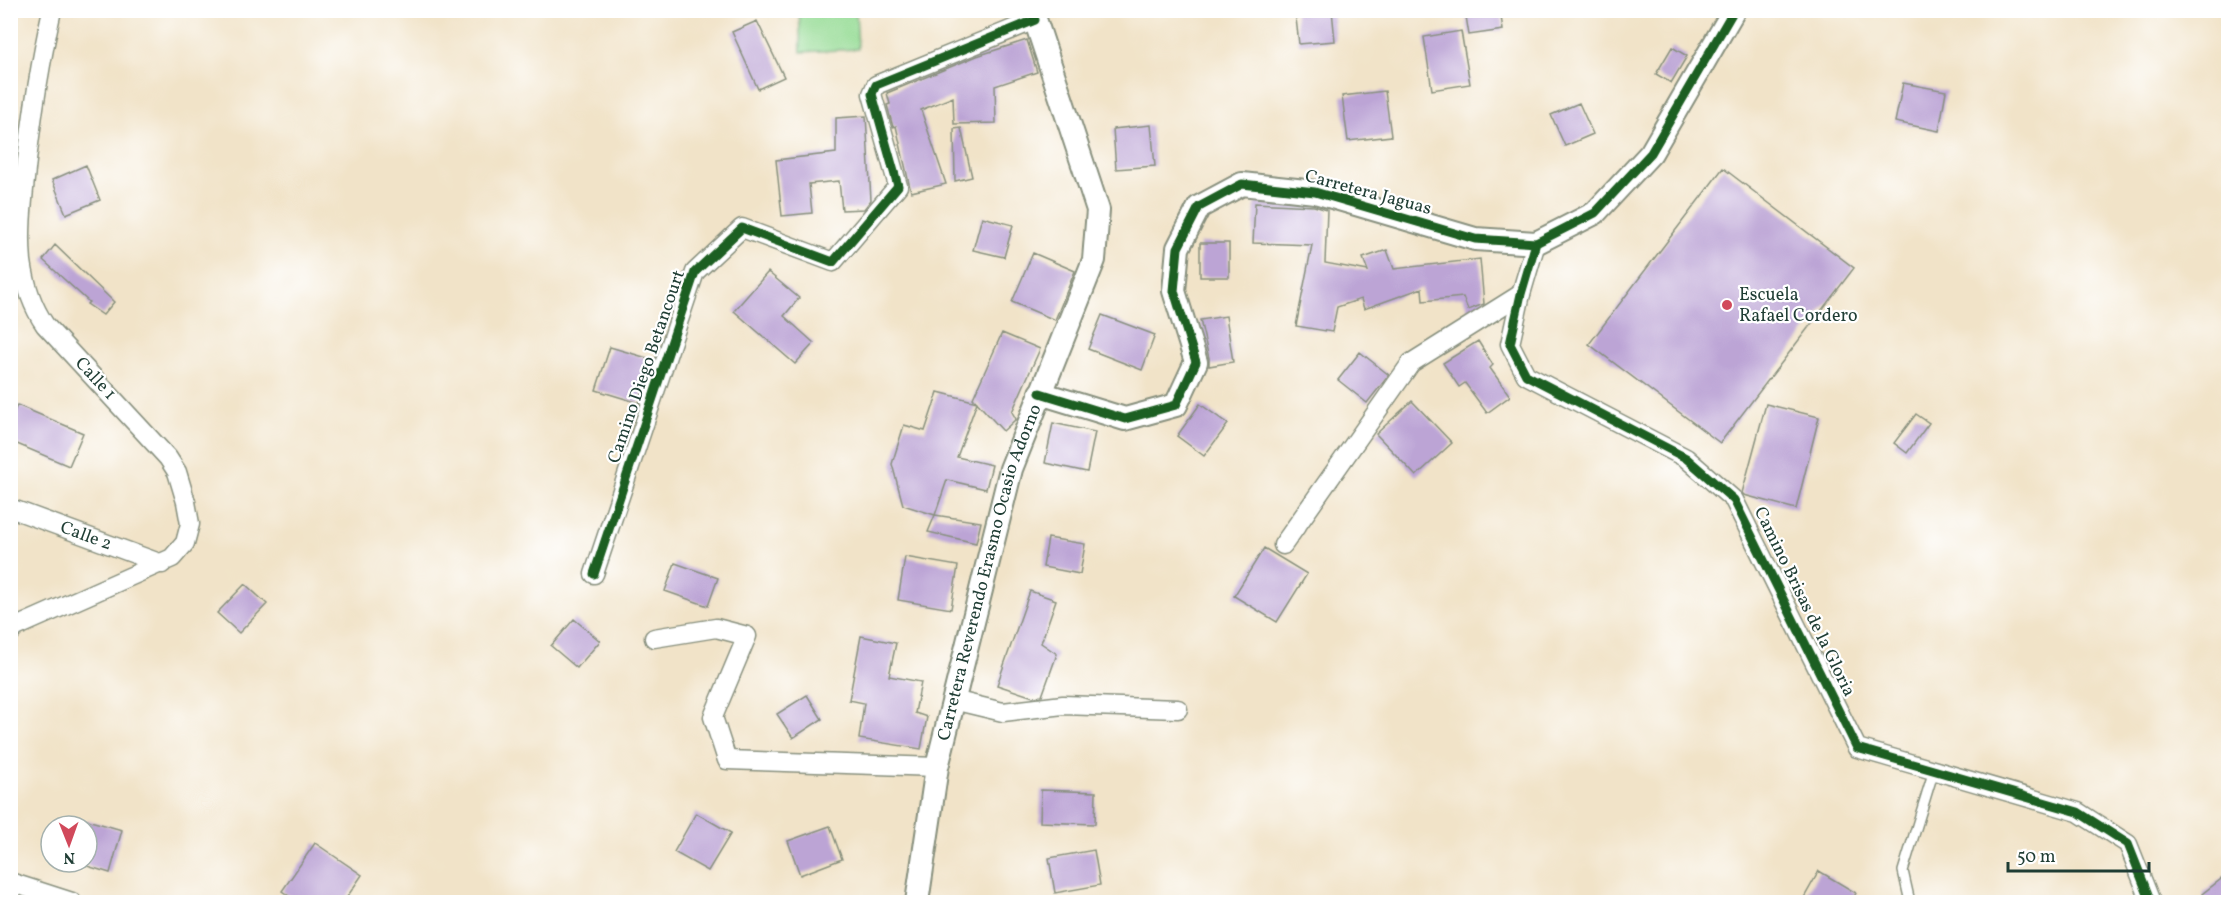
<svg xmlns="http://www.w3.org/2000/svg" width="2239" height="913" font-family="Vollkorn,serif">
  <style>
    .garden { fill: #96dc95; stroke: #5a8c64; stroke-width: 1.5 }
    .building { fill: #bca4d5 }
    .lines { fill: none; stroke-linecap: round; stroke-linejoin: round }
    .service-casing { stroke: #88907e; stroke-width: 12 }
    .minor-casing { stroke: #88907e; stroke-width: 21 }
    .tertiary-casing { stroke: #88907e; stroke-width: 26 }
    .service { stroke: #fff; stroke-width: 9 }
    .minor { stroke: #fff; stroke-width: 18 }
    .tertiary { stroke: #fff; stroke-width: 22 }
    .cycleway-casing { stroke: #fff; stroke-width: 13 }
    .cycleway { stroke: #1b5e20; stroke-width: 9 }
    .poi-dot { fill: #d1495b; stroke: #fff; stroke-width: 2 }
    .labels { text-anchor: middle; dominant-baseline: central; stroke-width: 4.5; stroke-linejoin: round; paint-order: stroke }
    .street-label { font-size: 18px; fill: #1f3d34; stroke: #fff }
    .poi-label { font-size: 18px; fill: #1f3d34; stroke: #fff; text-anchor: start }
  </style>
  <rect width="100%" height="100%" fill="#fff"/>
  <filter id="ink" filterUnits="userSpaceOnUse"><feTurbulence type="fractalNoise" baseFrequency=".0167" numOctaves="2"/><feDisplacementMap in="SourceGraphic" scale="12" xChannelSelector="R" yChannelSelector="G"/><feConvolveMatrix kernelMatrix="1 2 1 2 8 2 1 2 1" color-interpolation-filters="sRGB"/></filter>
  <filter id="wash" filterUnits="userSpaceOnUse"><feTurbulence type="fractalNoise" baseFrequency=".008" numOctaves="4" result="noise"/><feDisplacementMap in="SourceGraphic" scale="24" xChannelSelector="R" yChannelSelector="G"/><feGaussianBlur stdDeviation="1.35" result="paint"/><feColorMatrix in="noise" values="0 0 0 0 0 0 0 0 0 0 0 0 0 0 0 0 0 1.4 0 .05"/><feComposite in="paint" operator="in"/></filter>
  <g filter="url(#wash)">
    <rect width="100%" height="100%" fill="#f1e3c8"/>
    <path class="garden" d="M 799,11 L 856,11 L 858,49 L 801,52 Z"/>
    <g id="blocks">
      <path class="building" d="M 1295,10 L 1332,10 L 1335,41 L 1299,44 Z
        M 1465,10 L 1500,10 L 1503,30 L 1469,35 Z
        M 757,21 L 784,77 L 758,89 L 732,32 Z
        M 1461,31 L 1470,84 L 1432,90 L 1424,37 Z
        M 1027,40 L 1037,72 L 995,86 L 996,123 L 954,124 L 953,97 L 921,110 L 946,184 L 911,192 L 896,126 L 893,127 L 887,105 L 890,104 L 887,93 L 977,56 Z
        M 1672,47 L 1687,56 L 1671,83 L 1656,74 Z
        M 1903,83 L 1946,91 L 1939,131 L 1895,122 Z
        M 1385,91 L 1391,136 L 1348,141 L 1342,96 Z
        M 1579,103 L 1593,134 L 1565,146 L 1551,115 Z
        M 866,116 L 871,200 L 864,209 L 842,210 L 839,181 L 809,184 L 812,213 L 782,216 L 776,160 L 836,153 L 836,118 Z
        M 1151,125 L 1155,166 L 1116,169 L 1113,129 Z
        M 961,128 L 972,177 L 955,181 L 954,129 Z
        M 86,165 L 100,200 L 66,214 L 52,180 Z
        M 1723,168 L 1854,268 L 1720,443 L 1589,344 Z
        M 1255,203 L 1314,206 L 1327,210 L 1325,263 L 1368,271 L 1363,258 L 1387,250 L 1394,269 L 1480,259 L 1484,304 L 1468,310 L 1463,297 L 1423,301 L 1422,288 L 1364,309 L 1361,299 L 1337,307 L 1332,332 L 1296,326 L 1312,245 L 1253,243 Z
        M 982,217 L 1013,225 L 1004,257 L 973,250 Z
        M 1200,243 L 1229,243 L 1229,277 L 1200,277 Z
        M 55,245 L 114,302 L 103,315 L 87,304 L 89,302 L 43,260 Z
        M 1033,253 L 1075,271 L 1055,320 L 1012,302 Z
        M 768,272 L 799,298 L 784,316 L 814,343 L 795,364 L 734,311 Z
        M 1102,315 L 1155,335 L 1142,370 L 1088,349 Z
        M 1226,316 L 1233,362 L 1209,366 L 1209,358 L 1200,320 Z
        M 1002,333 L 1040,349 L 1012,412 L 1016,419 L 1003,431 L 973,398 Z
        M 1478,341 L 1493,365 L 1490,368 L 1510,396 L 1487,413 L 1465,383 L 1459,387 L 1443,363 Z
        M 610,347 L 654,360 L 639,403 L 596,390 Z
        M 1360,352 L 1389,375 L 1367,403 L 1338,380 Z
        M 938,392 L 977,402 L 957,457 L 992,465 L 986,489 L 947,480 L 935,515 L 903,505 L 892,464 L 904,425 L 925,431 Z
        M 1412,401 L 1452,443 L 1416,476 L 1376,434 Z
        M 1200,404 L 1228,424 L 1204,456 L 1177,436 Z
        M 1766,404 L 1819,417 L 1796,509 L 1744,495 L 1742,493 Z
        M 17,405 L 83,433 L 69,466 L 10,441 L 10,421 Z
        M 1916,414 L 1929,423 L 1907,453 L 1894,443 Z
        M 1053,423 L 1095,432 L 1087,472 L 1045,463 Z
        M 935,515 L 981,522 L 976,543 L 928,532 Z
        M 1048,538 L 1085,544 L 1080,574 L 1043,567 Z
        M 1264,548 L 1307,574 L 1277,622 L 1234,596 Z
        M 905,557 L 958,566 L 951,609 L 898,600 Z
        M 675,563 L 718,578 L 708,606 L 665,591 Z
        M 245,584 L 267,604 L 239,633 L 217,613 Z
        M 1030,591 L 1056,600 L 1041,643 L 1057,654 L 1042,696 L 1033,697 L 997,685 Z
        M 574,619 L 600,641 L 577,668 L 551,646 Z
        M 861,636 L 896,643 L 889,676 L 921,682 L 915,713 L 927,717 L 921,749 L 859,739 L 864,703 L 849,700 Z
        M 807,695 L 822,719 L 793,738 L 777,714 Z
        M 1041,790 L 1096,792 L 1095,824 L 1040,822 Z
        M 696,813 L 731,833 L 708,871 L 674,852 Z
        M 87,820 L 122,830 L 110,873 L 87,866 Z
        M 830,826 L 842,859 L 800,875 L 788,841 Z
        M 315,843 L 362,875 L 343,903 L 299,903 L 282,891 Z
        M 1094,850 L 1100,885 L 1055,893 L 1049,858 Z
        M 1819,871 L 1856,893 L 1851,903 L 1801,903 Z
        M 2229,873 L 2229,903 L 2209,903 L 2202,894 Z"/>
    </g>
  </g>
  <g filter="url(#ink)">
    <use href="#blocks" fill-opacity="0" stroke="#88907e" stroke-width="1.5"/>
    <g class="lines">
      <defs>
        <path id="service" d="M 1910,902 L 1903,871 L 1934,770"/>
        <g id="minor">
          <path d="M 1536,243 L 1521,294 L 1510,344 L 1526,375 L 1686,458 L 1734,500 L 1857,748 L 2078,812 L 2128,844 L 2151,902"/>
          <path id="s1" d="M 10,508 L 162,564"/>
          <path d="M 1283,545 L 1411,363 L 1521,294"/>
          <path d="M 594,574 L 695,272 L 742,228 L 833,262 L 898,186 L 872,94 L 876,85 L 1035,20"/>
          <path d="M 10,633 L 16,627 L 172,558 L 185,543 L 190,524 L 186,502 L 177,472 L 168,458 L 45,325 C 32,306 25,284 22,261 C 19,231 23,199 26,169 C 32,116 40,63 52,10"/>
          <path d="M 654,638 L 716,628 L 747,636 L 713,717 L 727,760 L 937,767"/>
          <path d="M 953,700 L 1003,712 L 1063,705 L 1178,709"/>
          <path d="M 10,882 L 72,902"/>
        </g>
        <g id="tertiary">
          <path d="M 1040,393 L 1125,419 L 1176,405 L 1196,362 L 1174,291 L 1178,248 L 1199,207 L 1242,184 L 1315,192 L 1475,239 L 1536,243 L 1595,213 L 1651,153 L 1734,10"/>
          <path id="s2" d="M 917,902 L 937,767 L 1011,469 L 1094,260 L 1098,210 L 1032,10"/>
        </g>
      </defs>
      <use href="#service" class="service-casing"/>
      <use href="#minor" class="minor-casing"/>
      <use href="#tertiary" class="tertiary-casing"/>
      <use href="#service" class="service"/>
      <use href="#minor" class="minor"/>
      <use href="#tertiary" class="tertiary"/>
      <defs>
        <path id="cycleway" d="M 1536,243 L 1521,294 L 1510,344 L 1526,375 L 1686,458 L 1734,500 L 1857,748 L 2078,812 L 2128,844 L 2151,902
          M 1040,393 L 1125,419 L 1176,405 L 1196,362 L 1174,291 L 1178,248 L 1199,207 L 1242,184 L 1315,192 L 1475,239 L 1536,243 L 1595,213 L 1651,153 L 1734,10
          M 594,574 L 695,272 L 742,228 L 833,262 L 898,186 L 872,94 L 876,85 L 1035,20"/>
      </defs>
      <use href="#cycleway" class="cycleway-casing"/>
      <use href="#cycleway" class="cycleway"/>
    </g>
  </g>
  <circle class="poi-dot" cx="1727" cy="305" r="6"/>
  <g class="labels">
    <g class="street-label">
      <text transform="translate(1368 193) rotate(15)">Carretera Jaguas</text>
      <text transform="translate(647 367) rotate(-71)">Camino Diego Betancourt</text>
      <text transform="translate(95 379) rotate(47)">Calle 1</text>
      <text stroke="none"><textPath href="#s1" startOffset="81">Calle 2</textPath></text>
      <text stroke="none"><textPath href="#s2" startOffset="338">Carretera Reverendo Erasmo Ocasio Adorno</textPath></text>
      <text transform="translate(1804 602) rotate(64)">Camino Brisas de la Gloria</text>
    </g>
    <g class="poi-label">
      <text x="1739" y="295">Escuela<tspan x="1739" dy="21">Rafael Cordero</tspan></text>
    </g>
  </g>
  <rect width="2239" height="913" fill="none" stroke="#fff" stroke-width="36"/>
  <g transform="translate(69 844) rotate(179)"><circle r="28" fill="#ffffff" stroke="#a5b1ae" stroke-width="1.5"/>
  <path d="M0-4.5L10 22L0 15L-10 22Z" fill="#d1495b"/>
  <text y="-9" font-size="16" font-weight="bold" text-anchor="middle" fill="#1f3d34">N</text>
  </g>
  <path d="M2008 862v9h141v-9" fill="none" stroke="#1f3d34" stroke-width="3"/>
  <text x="2017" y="862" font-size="18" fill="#1f3d34" stroke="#ffffff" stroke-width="4.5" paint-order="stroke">50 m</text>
</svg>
